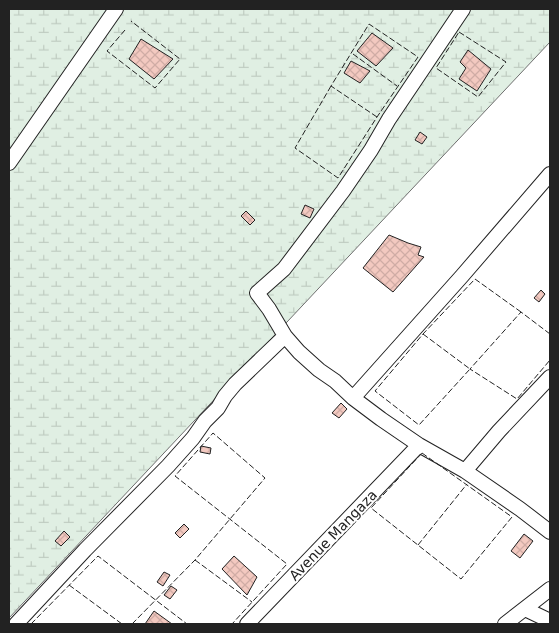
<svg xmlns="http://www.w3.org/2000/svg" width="559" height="633" font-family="'DejaVu Sans',sans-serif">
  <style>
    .wetland { fill: url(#wetland-marsh); stroke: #6f6f6f }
    .building { fill: url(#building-cross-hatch); stroke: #222 }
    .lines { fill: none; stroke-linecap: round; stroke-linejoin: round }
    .minor-casing { stroke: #222; stroke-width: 16 }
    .minor { stroke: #fff; stroke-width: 14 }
    .fence { stroke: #222; stroke-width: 1; stroke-dasharray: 6 2.5; stroke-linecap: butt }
    .labels { text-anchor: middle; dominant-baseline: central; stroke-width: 4; stroke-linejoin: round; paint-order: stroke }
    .street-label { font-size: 14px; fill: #222; stroke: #fff }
  </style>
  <defs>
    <pattern id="wetland-marsh" width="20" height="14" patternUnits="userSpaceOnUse" patternTransform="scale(1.25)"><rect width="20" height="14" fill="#e0efe3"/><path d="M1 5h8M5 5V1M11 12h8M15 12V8" fill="none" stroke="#c0cdc2"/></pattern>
    <pattern id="building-cross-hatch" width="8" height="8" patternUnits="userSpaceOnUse" patternTransform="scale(1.25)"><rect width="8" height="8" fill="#f3c9c0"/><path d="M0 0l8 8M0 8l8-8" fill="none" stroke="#d0aca5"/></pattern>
  </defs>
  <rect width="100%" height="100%" fill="#fff"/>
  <path class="wetland" d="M 9,9 L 550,9 L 550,42 L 9,618 Z"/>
  <path class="building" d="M 372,33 L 393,48 L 376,66 L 357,51 Z
    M 141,39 L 173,59 L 154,79 L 129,59 Z
    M 468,50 L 491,69 L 477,91 L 459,79 L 466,68 L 460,62 Z
    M 351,61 L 370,71 L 360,83 L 344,73 Z
    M 420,132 L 427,137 L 422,144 L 415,140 Z
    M 305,205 L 314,209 L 310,218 L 301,214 Z
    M 246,211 L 255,220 L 250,225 L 241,216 Z
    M 389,235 L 408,243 L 421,247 L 418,255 L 424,257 L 393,292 L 363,268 Z
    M 541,290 L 545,294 L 539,302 L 534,298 Z
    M 341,403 L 347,409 L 339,418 L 332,413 Z
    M 201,446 L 211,448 L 210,454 L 200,452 Z
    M 184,524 L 189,529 L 180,538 L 175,533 Z
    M 64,531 L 70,537 L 61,546 L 55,541 Z
    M 524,534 L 533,541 L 520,558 L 511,551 Z
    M 234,556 L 257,577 L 247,595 L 222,569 Z
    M 164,572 L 170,575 L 163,586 L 157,582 Z
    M 171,586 L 177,590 L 170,599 L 164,595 Z
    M 154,611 L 172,624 L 145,624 Z"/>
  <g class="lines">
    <defs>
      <path id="minor" d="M 463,9 L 389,119 L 371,150 L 343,191 L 284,269 L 257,293 L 269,309 L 285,336 L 299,352 L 319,370 L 335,381 L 353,398 L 381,419 L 419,445 L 465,471 L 520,509 L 550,532
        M 9,163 L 116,9
        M 353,398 L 462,276 L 550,174
        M 465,471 L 499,431 L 550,377
        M 525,609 L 550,621
        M 16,624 L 85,550 L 168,466 L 193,438 L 205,421 L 218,408 L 225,396 L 235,384 L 285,336
        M 247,624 L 419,445
        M 505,624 L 550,589"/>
    </defs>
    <use href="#minor" class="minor-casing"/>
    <use href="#minor" class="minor"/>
    <path class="fence" d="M 125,30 L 107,51 L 155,88 L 180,59 L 131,21
      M 459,32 L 506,62 L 478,97 L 436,68 Z
      M 353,54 L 397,86
      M 331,86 L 295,148 L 338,178 L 377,117 L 418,57 L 369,24 L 331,86 L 377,117
      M 423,334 L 470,369 L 419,425 L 375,391 L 423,334 L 475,279 L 521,312
      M 550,334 L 521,312 L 470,369 L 517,399 L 550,360
      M 422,453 L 512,517 L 461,579 L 371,508 Z
      M 418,545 L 467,484
      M 195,560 L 252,602
      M 69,585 L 122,624
      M 31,624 L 98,556 L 187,624
      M 132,624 L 195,560 L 265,478 L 213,433 L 175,476 L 287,564 L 232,624"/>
  </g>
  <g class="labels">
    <g class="street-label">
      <text transform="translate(333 535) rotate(-46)">Avenue Mangaza</text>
    </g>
  </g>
  <rect width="559" height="633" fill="none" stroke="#222222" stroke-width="20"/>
</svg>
